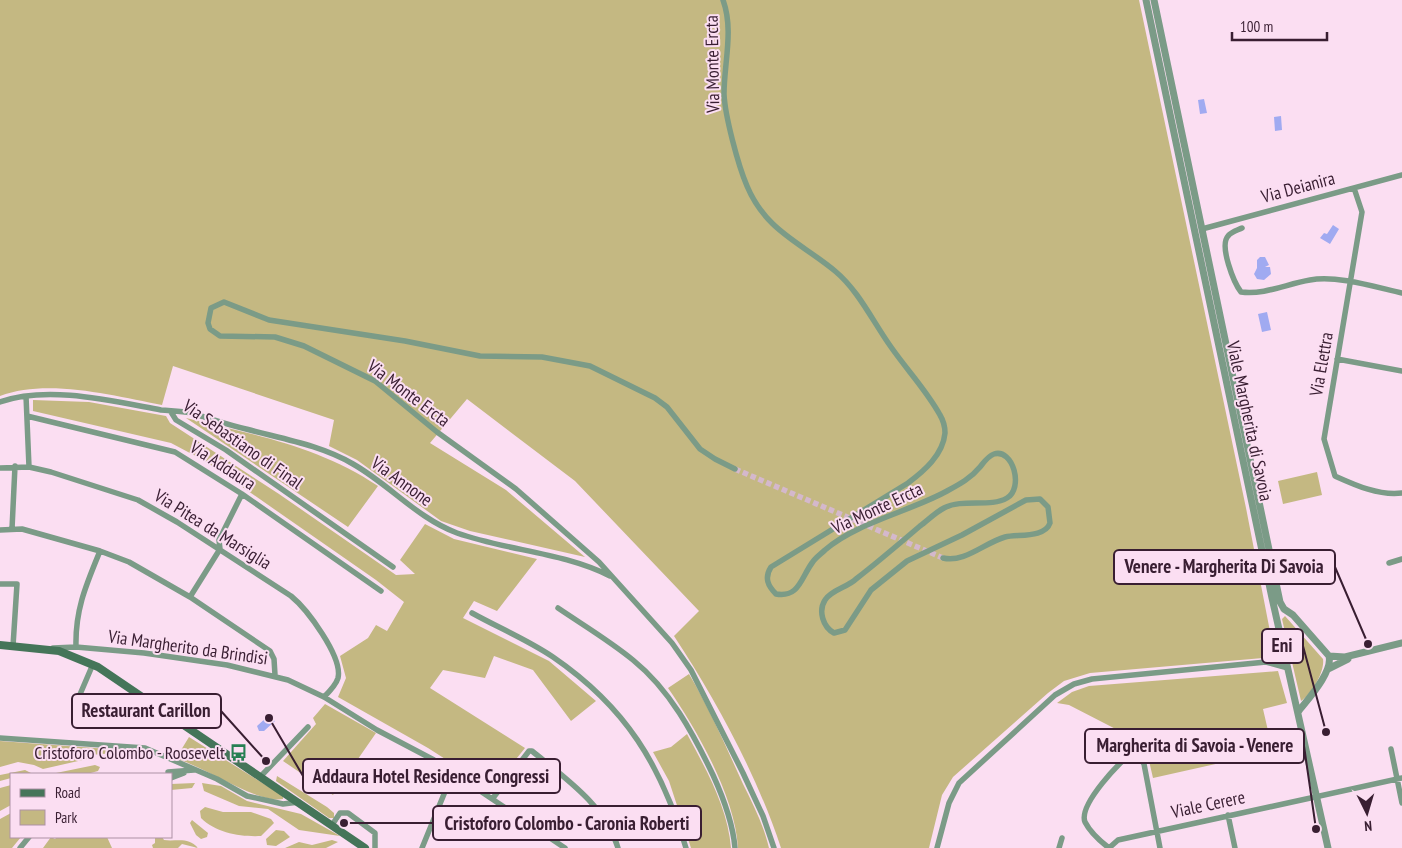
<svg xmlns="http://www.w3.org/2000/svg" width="1402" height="848" font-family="'PT Sans Narrow',sans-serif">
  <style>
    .green { fill: #c4b882 }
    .water { fill: #a0aaf1 }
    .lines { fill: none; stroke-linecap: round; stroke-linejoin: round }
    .minor-tunnel { stroke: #d4b8cc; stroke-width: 5.5; stroke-dasharray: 5.5 3; stroke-linecap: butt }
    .minor { stroke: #7b9b87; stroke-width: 5.5 }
    .tertiary { stroke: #7b9b87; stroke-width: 7 }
    .secondary { stroke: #457559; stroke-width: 8 }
    .labels { text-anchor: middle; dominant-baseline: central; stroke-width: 4; stroke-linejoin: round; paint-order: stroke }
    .street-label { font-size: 18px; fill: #391e32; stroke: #fbdef2 }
    .poi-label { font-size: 18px; fill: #391e32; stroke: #fbdef2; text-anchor: end }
    .leader { fill: none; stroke: #391e32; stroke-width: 2 }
    .callout-dot { fill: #391e32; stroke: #fbdef2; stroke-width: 2 }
    .callout { fill: #fbdef2; stroke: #391e32; stroke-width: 2 }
    .callout-label { font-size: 19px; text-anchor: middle; font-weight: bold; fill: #391e32 }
  </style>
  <rect width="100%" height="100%" fill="#fbdef2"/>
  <path class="green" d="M 0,0 L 1139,0 L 1246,508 L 1274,652 L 1269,656 L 1263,658 L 1090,673 L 1064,681 L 1048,693 L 953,777 L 942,795 L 929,848 L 781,848 C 757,775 716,700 674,636 L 699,611 L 575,481 L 467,399 L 430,443 L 506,490 L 585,557 L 470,531 L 441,521 L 357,460 L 329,446 L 334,420 L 173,366 L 162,405 C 114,396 48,378 0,396 Z
    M 33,400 L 89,402 L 166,416 L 170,423 L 279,494 L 396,575 L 415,574 L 400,560 L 425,524 L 454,539 L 537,559 L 497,611 L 474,601 L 463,618 L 549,661 L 596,701 L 571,721 L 533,670 L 494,656 L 485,678 L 443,670 L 430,688 L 525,748 L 492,789 L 428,748 L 338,697 L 346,678 L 340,656 L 368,638 L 376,625 L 387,631 L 404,602 L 376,580 L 205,461 L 171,443 L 33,411 Z
    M 186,418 C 255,435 318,446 378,486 L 348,527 Z
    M 1317,472 L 1322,495 L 1283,504 L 1278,481 Z
    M 1285,616 L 1323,659 C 1325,672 1311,694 1301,701 L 1282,619 Z
    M 1278,671 L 1287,703 L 1263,709 L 1272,748 L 1296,743 L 1296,746 L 1153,778 L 1147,752 L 1137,740 L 1069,705 L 1057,703 L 1072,692 L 1089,686 Z
    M 689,674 C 710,709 726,747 743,784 C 753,804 764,826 769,848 L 738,848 C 735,796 697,730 668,688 Z
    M 325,704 L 376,733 L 333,795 L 283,761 L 316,724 L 313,718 Z
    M 687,734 C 706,769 728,808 731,848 L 691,848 L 669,781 L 653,752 L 671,747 Z
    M 189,737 L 283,796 L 283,799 C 259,804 206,768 180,760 L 178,755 Z
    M 0,741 L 135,751 L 91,755 L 87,759 L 43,769 L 34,765 L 18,762 L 0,767 Z
    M 95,765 L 100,767 L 98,771 L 87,774 L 56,773 Z
    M 25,770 L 31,773 L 11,774 L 11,778 L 0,781 L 0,775 Z
    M 277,776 L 327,807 L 334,813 L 334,818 L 329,818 L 276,781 Z
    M 195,783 L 192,788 L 171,790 L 171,784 Z
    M 202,783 L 221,786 L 247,801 L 301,814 L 340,836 L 299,830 L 268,809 L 239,806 L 204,791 Z
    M 11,785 L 11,805 L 0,811 L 0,788 Z
    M 205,807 L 223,812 L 251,812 L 271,819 L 274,823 L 261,836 C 241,837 216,833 201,818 L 200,811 Z
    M 11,813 L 11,837 L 21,837 L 12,848 L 0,848 L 0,819 Z
    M 192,820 L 208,833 L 207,837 L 201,839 L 196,835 L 190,823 Z
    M 276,830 L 284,831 L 290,837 L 276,846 L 267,845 L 266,839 Z
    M 51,837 L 55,839 L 57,837 L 107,837 L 112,848 L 43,848 Z
    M 155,837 L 162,837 L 164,840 C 176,842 188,836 198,848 L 182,844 L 178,848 L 153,848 L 152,845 L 155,843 Z
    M 332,840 L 338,842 L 326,848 L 285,848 L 299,842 L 312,845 Z"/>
  <path class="water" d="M 1204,99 L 1207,113 L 1200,114 L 1198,100 Z
    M 1281,116 L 1282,130 L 1275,131 L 1274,117 Z
    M 1333,225 L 1339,229 L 1330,244 L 1320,238 L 1324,233 L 1327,234 Z
    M 1260,257 L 1265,257 L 1269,265 L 1265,267 L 1270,267 L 1271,274 L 1264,280 L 1257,279 L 1254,274 L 1257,268 L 1257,260 Z
    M 1267,312 L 1271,330 L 1262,332 L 1258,314 Z
    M 267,717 L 275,721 L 264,731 L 259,731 L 257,726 Z"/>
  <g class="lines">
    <path class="minor-tunnel" d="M 735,469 L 943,558"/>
    <path class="minor" d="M 723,0 C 734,30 724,63 724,94 C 725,116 738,165 747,186 C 766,231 800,242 835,271 C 859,291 873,322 891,347 C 907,370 927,391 940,415 C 943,420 945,427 945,433 C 943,455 924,471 908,483 L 771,567 C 764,578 768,586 776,594 C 799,598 801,578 812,563 C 815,558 821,554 825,550 C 856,523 911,511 947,491 C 960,484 971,478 980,467 C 984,462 988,456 994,454 C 1013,448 1024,488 1007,498 C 990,508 963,498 944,508 C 936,512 928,520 920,526 C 899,544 878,562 856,579 C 848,587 831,590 825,600 C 818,611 823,627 834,633 L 845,630 L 871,590 L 907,561 L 962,535 L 1026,500 L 1040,499 L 1048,507 L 1050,523 C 1045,538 1018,534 1005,537 C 984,543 965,563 943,558
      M 1354,188 L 1362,212 L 1324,439 L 1335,476 C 1355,485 1379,496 1402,493
      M 1242,228 C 1238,230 1231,232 1228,236 C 1219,246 1234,283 1241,292 C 1265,295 1286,284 1310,280 C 1337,275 1375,287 1402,293
      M 1202,229 L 1402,175
      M 1337,359 L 1402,371
      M 26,396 L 29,467
      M 0,402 C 48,385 112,401 161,410 C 171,411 181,411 191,413 C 209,418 227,425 246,429 C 283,439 320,445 353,464 C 390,485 417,518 457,533 C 508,551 562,552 610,576
      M 171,412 L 176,420 L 226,450 L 393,567
      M 27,416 L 175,452 L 242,494 L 381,591
      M 0,468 L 29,467 L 51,472 L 138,500 L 177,522 L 291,596 C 307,609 343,657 338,678 C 336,685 329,692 324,697
      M 735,469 L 715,459 L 700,449 L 667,407 L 655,398 L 590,366 L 542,357 L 480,356 L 405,341 L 269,320 L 224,302 L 211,308 L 208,323 L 210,329 L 220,336 L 275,337 L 304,346 L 375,381 L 437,432 L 516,489 L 599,562 L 672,643 L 691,670 L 743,773 L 763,816 L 774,848
      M 12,529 L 15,466
      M 0,530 L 22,529 L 100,551 L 129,562 L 190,597 L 270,651 L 274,659 L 275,675
      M 1389,563 L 1402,559
      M 0,584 L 17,584 L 13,646
      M 190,597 L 220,549 L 219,540 L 242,494
      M 558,608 C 583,625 610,641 633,660 C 670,690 693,733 713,775 C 723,797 733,824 735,848
      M 472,613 C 499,628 528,640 553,657 C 626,707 661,765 686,848
      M 76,647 C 75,610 86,585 100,551
      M 53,648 L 76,647 L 144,653 L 227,665 L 288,680 L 324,697 L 377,730 L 434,760 L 565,848
      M 1266,662 L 1288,668
      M 75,706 L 93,664
      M 0,738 L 145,748 L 217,779 L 247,796 L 283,804 L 299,802
      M 1391,749 L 1402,803
      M 168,772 L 194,770
      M 261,776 L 308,727
      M 171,778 L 184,773
      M 493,798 L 529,751 L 532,751 C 565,778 606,806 618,848
      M 1228,815 L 1235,848
      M 332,825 L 340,813 L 348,813 L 375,833 L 375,848
      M 20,848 L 29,837
      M 422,848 L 453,772
      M 937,848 L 949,803 L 959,783 L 1055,695 L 1074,684 L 1092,679 L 1266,662 L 1284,653
      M 1059,848 L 1062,838
      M 1109,848 L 1118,840 L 1402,778
      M 1109,848 C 1100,841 1090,832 1085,822 C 1078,805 1121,760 1135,750 L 1144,764 L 1160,848"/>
    <path class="tertiary" d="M 1146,0 L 1272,598 L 1328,848
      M 1154,0 L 1280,602 L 1284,609
      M 1284,609 L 1293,615 L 1329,656 C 1333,672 1308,699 1298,712
      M 1329,656 L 1345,657 L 1402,643
      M 1328,669 L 1348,659"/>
    <path class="secondary" d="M 0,645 L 59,651 L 98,667 L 365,848"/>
  </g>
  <defs>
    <symbol id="bus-bare" viewBox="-9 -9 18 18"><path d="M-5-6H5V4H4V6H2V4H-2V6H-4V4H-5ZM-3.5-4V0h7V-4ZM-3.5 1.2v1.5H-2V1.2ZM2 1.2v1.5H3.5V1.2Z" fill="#267f53" stroke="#fbdef2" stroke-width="2.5" paint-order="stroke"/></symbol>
  </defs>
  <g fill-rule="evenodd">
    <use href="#bus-bare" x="226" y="740" width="25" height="25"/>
  </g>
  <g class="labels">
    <g class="street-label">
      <text transform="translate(712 64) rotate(-91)">Via Monte Ercta</text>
      <text transform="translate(1298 187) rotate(-15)">Via Deianira</text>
      <text transform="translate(1321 364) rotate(-80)">Via Elettra</text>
      <text transform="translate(409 393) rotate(37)">Via Monte Ercta</text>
      <text transform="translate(1250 421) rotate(78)">Viale Margherita di Savoia</text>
      <text transform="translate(243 444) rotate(35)">Via Sebastiano di Final</text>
      <text transform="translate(223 465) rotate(33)">Via Addaura</text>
      <text transform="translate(402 481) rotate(36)">Via Annone</text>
      <text transform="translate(877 508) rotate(-25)">Via Monte Ercta</text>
      <text transform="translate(213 529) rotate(32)">Via Pitea da Marsiglia</text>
      <text transform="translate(188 647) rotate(8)">Via Margherito da Brindisi</text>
      <text transform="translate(1208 804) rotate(-12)">Viale Cerere</text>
    </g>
    <g class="poi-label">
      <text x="225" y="752">Cristoforo Colombo - Roosevelt</text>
    </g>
  </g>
  <path class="leader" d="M1368 644L1335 567M1326 732L1303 646M266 761L221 711M1316 829L1304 746M269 718L303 776M344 823L433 823"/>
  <g class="callout-dot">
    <circle cx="1368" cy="644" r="5"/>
    <circle cx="1326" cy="732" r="5"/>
    <circle cx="266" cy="761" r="5"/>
    <circle cx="1316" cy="829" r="5"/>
    <circle cx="269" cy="718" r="5"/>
    <circle cx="344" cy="823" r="5"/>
  </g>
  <g class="callout">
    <rect x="1114" y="550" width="221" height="34" rx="5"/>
    <rect x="1262" y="629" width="41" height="34" rx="5"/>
    <rect x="72" y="694" width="149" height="34" rx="5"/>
    <rect x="1085" y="729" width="219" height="34" rx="5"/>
    <rect x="303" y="759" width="257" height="34" rx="5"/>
    <rect x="433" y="806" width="268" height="34" rx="5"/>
  </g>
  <g class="callout-label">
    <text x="1224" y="573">Venere - Margherita Di Savoia</text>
    <text x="1282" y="652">Eni</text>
    <text x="146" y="717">Restaurant Carillon</text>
    <text x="1195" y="752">Margherita di Savoia - Venere</text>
    <text x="431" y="783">Addaura Hotel Residence Congressi</text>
    <text x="567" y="830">Cristoforo Colombo - Caronia Roberti</text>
  </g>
  <rect x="10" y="773" width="162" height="65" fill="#fbdef2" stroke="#ad91a5"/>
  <rect x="20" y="789" width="25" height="8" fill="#457559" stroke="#ad91a5"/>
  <text x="55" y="798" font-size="15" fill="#391e32">Road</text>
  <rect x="20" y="810" width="25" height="15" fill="#c4b882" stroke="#ad91a5"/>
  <text x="55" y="823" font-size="15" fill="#391e32">Park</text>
  <g transform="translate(1367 813) rotate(175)" stroke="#fbdef2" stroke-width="4" paint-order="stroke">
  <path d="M0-4L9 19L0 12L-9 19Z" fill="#391e32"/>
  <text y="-8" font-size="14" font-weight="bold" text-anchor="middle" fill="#391e32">N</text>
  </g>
  <path d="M1232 32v8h95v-8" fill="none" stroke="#391e32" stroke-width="2.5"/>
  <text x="1240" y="32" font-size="15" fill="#391e32" stroke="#fbdef2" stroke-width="4" paint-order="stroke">100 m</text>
</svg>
